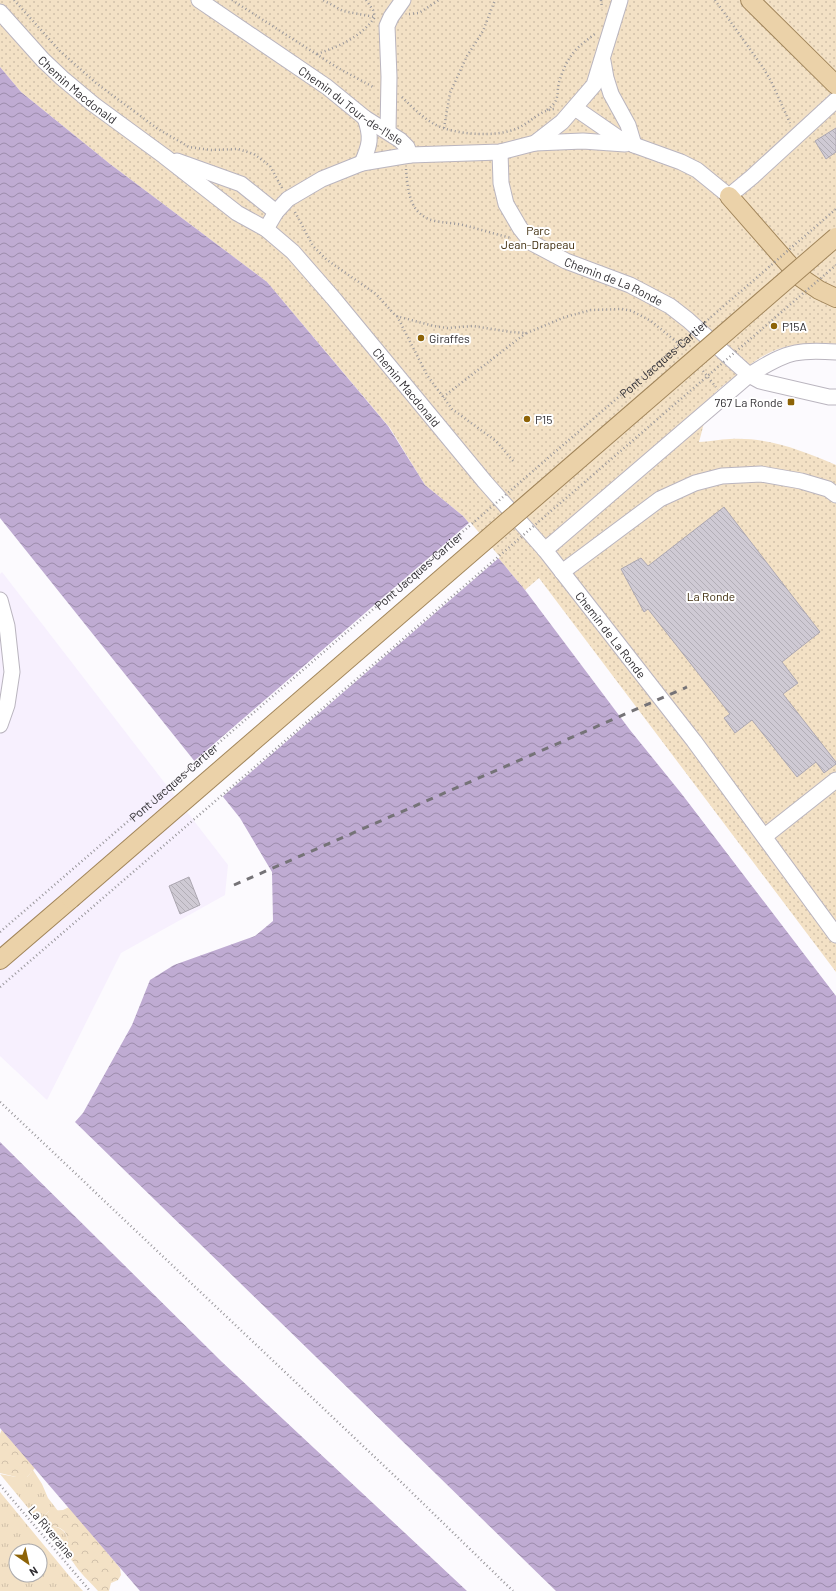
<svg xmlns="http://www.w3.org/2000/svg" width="836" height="1591" font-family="Barlow,sans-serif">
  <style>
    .built { fill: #f7f0fe }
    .grass { fill: url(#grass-tufts); fill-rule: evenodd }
    .forest { fill: url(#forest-crowns) }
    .park { fill: url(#park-dots) }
    .water { fill: url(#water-waves) }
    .pier { fill: #fcfafe }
    .building { fill: url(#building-back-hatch); stroke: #aca7b1 }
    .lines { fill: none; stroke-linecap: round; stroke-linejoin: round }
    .minor-casing { stroke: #bab5bf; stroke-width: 17 }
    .major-casing { stroke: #a1855a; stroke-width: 20 }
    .path { stroke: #99979b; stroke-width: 2.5; stroke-dasharray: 1 3; stroke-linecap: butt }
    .minor { stroke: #fff; stroke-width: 15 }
    .major { stroke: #ebd2a9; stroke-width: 18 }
    .rail { stroke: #757377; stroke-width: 3; stroke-dasharray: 7 7; stroke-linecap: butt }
    .major-bridge-casing { stroke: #a1855a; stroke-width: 20; stroke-linecap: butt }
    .path-bridge { stroke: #99979b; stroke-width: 2.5; stroke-dasharray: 1 3; stroke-linecap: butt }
    .major-bridge { stroke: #ebd2a9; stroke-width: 18 }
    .poi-dot { fill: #8d6307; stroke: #fff; stroke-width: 1.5 }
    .labels { text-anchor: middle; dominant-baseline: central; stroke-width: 4; stroke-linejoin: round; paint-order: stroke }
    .street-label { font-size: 12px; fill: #302e32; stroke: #fff }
    .park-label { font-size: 12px; fill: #3b2908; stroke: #fff }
    .poi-label { font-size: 12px; fill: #302e32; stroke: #fff; text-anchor: start }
  </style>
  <defs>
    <pattern id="grass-tufts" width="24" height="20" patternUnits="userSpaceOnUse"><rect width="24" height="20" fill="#f3e1c5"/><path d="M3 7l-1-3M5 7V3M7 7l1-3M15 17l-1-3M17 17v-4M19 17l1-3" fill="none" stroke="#d1c1aa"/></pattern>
    <pattern id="forest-crowns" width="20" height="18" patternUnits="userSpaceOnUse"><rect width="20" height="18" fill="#f3e1c5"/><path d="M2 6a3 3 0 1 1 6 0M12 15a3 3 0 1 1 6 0" fill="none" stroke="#d1c1aa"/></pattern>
    <pattern id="park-dots" width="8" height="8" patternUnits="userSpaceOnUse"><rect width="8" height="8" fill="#f3e1c5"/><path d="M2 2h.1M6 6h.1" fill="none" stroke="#d1c1aa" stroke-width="1.8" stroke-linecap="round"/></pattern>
    <pattern id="water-waves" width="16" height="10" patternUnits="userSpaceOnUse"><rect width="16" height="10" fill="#bfabd2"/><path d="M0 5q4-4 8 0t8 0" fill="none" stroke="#9c8cab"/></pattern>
    <pattern id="building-back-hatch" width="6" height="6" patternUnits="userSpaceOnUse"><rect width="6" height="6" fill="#cfcad4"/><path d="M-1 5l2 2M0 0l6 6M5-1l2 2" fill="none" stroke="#b2aeb6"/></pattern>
  </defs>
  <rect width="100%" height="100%" fill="#fcfafe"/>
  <path class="built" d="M 2,572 L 228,865 L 225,895 L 121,953 L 47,1100 L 0,1056 L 0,574 Z"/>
  <path class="grass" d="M 33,1470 L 42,1484 L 48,1498 L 58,1511 L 49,1511 L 45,1515 L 50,1526 C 71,1527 68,1545 72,1561 L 0,1474 L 16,1477 L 27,1477 Z
    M 0,1492 L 71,1578 L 83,1591 L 0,1591 ZM 16,1551 L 40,1551 L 40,1575 L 16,1575 Z"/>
  <path class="forest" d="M 2,1429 L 35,1468 L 27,1477 L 16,1477 L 0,1473 L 0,1434 Z
    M 69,1507 L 120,1568 L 121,1575 L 118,1580 L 111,1583 L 109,1591 L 98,1591 C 90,1582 79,1572 73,1562 C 64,1547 75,1527 50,1526 L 46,1522 L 45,1515 L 49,1511 L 63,1510 Z"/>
  <path class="park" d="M 0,0 L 836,0 L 836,344 C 790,342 770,346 735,377 C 728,382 719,388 713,395 C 709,400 702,433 699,442 C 709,442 720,439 730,439 C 768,437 801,450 836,465 L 836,972 L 539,578 L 525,590 L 463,516 L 425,485 L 390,428 L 267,282 L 110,164 L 21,92 L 0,67 Z"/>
  <path class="water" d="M 0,67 L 21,92 L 110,164 L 267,282 L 388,426 L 425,485 L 463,516 L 525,590 L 630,730 L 681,793 L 836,996 L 836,1591 L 556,1591 L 75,1122 L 83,1113 L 132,1025 L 150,980 L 174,965 L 255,936 L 273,921 L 272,872 L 240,818 L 0,518 Z
    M 0,1142 L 222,1362 L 467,1591 L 140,1591 L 0,1428 Z"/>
  <path class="pier" d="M 470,522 L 500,557 L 221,798 L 193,762 Z"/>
  <path class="building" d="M 836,128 L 836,152 L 826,159 L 815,141 Z
    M 724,507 L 820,632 L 782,662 L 798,683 L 783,694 L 836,762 L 836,764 L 824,773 L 816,762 L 797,777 L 752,720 L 735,733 L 724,718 L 730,714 L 648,609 L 644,612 L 621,569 L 641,558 L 648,566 Z
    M 189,877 L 200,905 L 180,914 L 169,886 Z"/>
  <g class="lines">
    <defs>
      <g id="minor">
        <path id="s1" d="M 199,0 L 327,87 L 365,118 L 400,140 L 407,147 L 410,155"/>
        <path id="s2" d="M 0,12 L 43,60 L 62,78 L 93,104 L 164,156 L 237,213 L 266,229 L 293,252 L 334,299 L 485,482 L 545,550 L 694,741 L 836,935"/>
        <path d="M 603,61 L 606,78 L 611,94 L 628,125 L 634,145"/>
        <path d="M 575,108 L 617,137 L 634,145 L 681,162 L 697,170 L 729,196 L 752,177 L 836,100"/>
        <path d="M 388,131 L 389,77 L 387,26 L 391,17 L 403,0"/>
        <path d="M 535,143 L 583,141 L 625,144"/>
        <path id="s3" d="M 500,152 L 501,183 L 506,204 L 520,228 L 532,243 L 566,261 L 630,285 L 670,306 L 688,320 L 749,375 L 760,381 L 829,397 L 836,397"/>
        <path d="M 177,161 L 241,184 L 276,212"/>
        <path d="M 362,163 C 370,145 372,137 365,118"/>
        <path d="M 266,229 L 276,212 L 288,199 L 322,179 L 362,163 L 410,155 L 500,152 L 535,143 L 562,122 L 594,85 L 620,0"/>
        <path d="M 545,550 L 749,375 C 763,367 779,356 795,353 C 808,350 823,351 836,352"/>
        <path d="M 562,572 L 660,499 L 695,483 L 722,476 L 761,474 L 801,481 L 828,489 L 836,495"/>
        <path d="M 0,600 L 7,626 L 12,672 L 7,705 L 0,725"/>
        <path d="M 765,836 L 836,780"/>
      </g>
      <path id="major" d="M 750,0 L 836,85
        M 729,196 L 800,277 L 819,290 L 836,298
        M 0,960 L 71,899"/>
    </defs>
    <use href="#minor" class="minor-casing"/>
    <use href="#major" class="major-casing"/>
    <path class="path" d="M 14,0 L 60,51 L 96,83 L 158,129 L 189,147 L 211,150 L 238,149 L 254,154 L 270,166 L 282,188
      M 232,0 L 338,68 L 375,88
      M 366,0 L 373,10 L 375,17
      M 601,0 L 602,8
      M 715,0 L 762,66 L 771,81 L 790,123
      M 409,14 L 419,13 L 439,0
      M 317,54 C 340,46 361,37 375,17 L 343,11 L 323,0
      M 402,97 C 412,107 422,117 434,124 C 454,135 497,138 518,128 C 531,122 540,110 555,109
      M 547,110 C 562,99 555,94 560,79 C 562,73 565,65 569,59 C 575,48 586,41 596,33
      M 444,128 L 450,93 L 467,56 L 483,31 L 495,0
      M 406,169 C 408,191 409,215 435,221 C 445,223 454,223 463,225 C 479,229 495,234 511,238
      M 295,212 L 313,246 L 327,260 L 376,294 L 396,316 L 434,326 L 447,328 L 473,326 L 511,332 L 527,333 L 565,317 L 591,310 L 622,309 L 632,311 L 651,321 L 684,348
      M 397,316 L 427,375 L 452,409 L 496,441 L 514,462
      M 703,371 L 716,387
      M 443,397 L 526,333
      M 0,1102 L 399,1480 L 513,1591
      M 0,1485 L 90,1591"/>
    <use href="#minor" class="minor"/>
    <use href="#major" class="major"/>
    <path class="rail" d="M 234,885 L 687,687"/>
    <defs>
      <path id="major-bridge" d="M 71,899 L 836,237"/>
    </defs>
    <use href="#major-bridge" class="major-bridge-casing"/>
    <g class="path-bridge">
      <path id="s4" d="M 0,932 L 836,209"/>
      <path d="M 0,987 L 836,265"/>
    </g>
    <use href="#major-bridge" class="major-bridge"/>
  </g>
  <g class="poi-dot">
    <circle cx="774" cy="326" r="4"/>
    <circle cx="421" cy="338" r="4"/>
    <rect x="787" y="398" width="8" height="8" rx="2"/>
    <circle cx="527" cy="419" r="4"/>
  </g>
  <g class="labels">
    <g class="street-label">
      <text stroke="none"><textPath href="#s2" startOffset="110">Chemin Macdonald</textPath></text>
      <text stroke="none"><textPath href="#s1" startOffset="185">Chemin du Tour-de-l'Isle</textPath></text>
      <text stroke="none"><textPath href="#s3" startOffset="190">Chemin de La Ronde</textPath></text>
      <text stroke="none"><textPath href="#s4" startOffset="877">Pont Jacques-Cartier</textPath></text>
      <text stroke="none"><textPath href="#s2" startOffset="557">Chemin Macdonald</textPath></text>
      <text stroke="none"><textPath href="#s4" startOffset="553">Pont Jacques-Cartier</textPath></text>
      <text stroke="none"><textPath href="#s2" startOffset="878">Chemin de La Ronde</textPath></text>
      <text stroke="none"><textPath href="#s4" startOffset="229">Pont Jacques-Cartier</textPath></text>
      <text transform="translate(52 1532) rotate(50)">La Riveraine</text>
    </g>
    <g class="park-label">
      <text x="538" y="230">Parc<tspan x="538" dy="14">Jean-Drapeau</tspan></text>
      <text x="711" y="596">La Ronde</text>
    </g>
    <g class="poi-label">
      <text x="782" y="326">P15A</text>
      <text x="429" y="338">Giraffes</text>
      <text x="783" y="402" text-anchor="end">767 La Ronde</text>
      <text x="535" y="419">P15</text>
    </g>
  </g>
  <g transform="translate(28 1563) rotate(146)"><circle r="19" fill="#ffffff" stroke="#acabad"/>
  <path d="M0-3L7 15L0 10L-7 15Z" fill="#8d6307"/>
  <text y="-6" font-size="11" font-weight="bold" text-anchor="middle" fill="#302e32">N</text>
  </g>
</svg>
